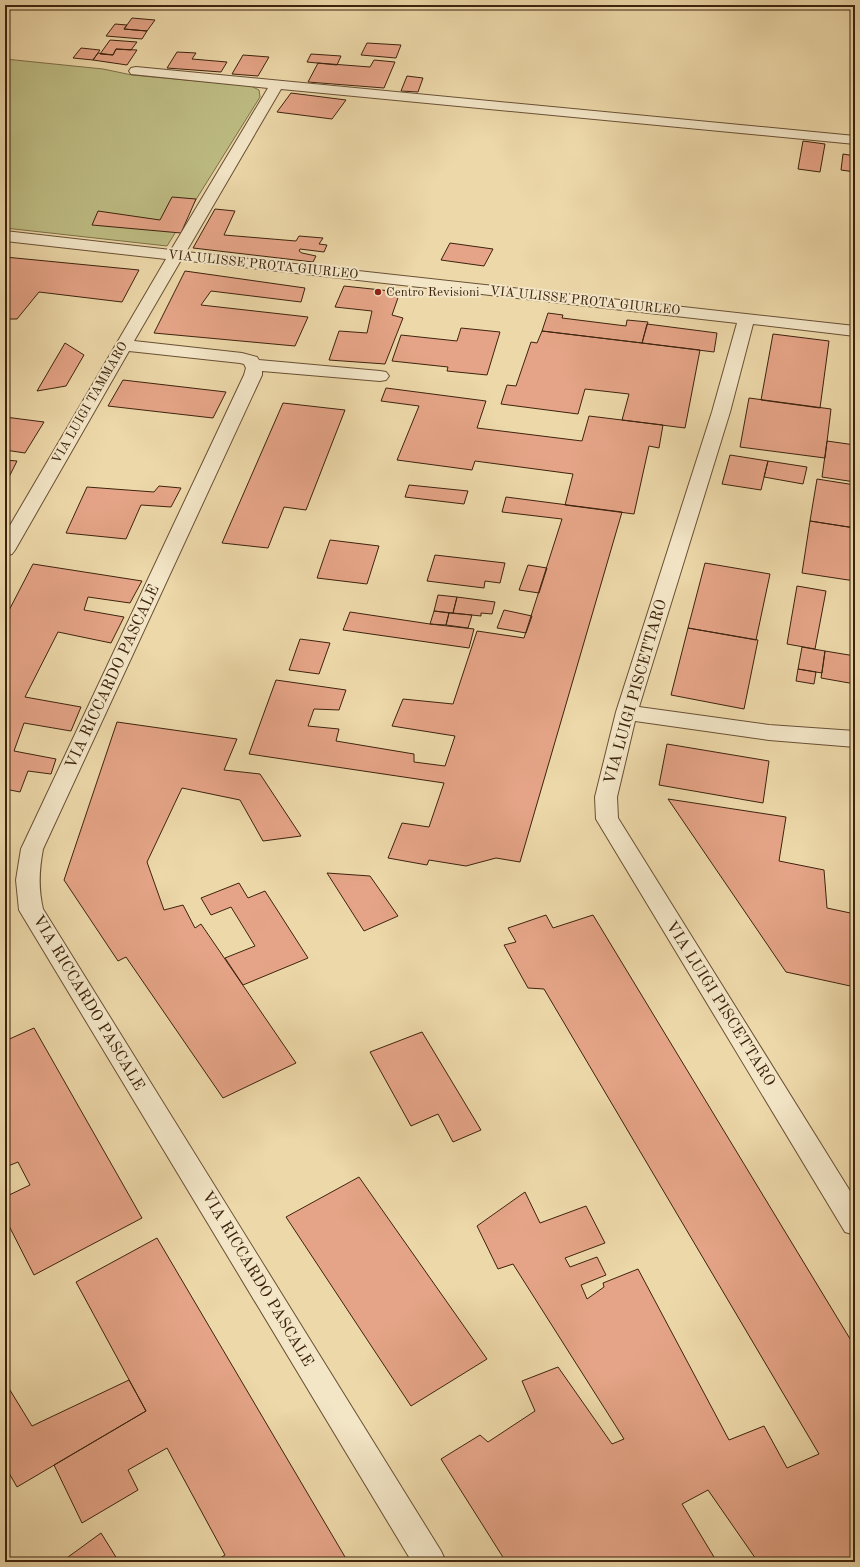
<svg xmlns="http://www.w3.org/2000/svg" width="860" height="1567" font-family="'Old Standard TT',serif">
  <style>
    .green { fill: #bebd84; stroke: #7e7048 }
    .building { fill: #e5a487; stroke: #3d230d }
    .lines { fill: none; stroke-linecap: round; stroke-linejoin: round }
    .minor-casing { stroke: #695034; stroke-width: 2 }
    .minor { fill: #f3e6c7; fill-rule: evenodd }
    .poi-dot { fill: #8f2418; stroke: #f3e6c7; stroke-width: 1.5 }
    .labels { text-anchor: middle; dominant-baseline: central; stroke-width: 4; stroke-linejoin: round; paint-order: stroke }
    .far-street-label { font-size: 13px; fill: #3d230d; stroke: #f3e6c7 }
    .far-poi-label { font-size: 13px; fill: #3d230d; stroke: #f3e6c7; text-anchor: start }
    .street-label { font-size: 16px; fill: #3d230d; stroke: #f3e6c7 }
  </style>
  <rect width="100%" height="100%" fill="#edd8a9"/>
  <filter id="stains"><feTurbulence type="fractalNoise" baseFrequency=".005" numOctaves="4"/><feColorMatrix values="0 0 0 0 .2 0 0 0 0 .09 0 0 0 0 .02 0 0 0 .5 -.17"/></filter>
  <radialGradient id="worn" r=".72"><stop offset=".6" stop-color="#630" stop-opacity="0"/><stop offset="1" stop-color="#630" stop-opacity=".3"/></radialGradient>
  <path class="green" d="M 5,59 L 103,69 L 132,75 L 251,86 L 259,90 L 260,97 L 167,246 L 5,228 Z"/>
  <path class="building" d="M 132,18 L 155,20 L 147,31 L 124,29 Z
    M 115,24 L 127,25 L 124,29 L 147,31 L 142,39 L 106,36 Z
    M 110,40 L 137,42 L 131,50 L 116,49 L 113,55 L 100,54 Z
    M 367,43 L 401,45 L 396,58 L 361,55 Z
    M 81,48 L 100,50 L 93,60 L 73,58 Z
    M 116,49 L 137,50 L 127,65 L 93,60 L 98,53 L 113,55 Z
    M 177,52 L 196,53 L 192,59 L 227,62 L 221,72 L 167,68 Z
    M 311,54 L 341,56 L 337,65 L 307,62 Z
    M 243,55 L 269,57 L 258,76 L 232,74 Z
    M 374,60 L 395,62 L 384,88 L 308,82 L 318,63 L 370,67 Z
    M 407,76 L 423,78 L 418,92 L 401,91 Z
    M 291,93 L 346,100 L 332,119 L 277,112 Z
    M 803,141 L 825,144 L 820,172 L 798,169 Z
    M 843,154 L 855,156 L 855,172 L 841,170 Z
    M 172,197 L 196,199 L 181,233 L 92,225 L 98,211 L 160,220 Z
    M 215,209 L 235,211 L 224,235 L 296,241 L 299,236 L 323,238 L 319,244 L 327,245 L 324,252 L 300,249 L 299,251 L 302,253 L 316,256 L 313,262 L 193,248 Z
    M 450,243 L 493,249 L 484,266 L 441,260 Z
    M 5,257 L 139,270 L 122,302 L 39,292 L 17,319 L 5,319 Z
    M 185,271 L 305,288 L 301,302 L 211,291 L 201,305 L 308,317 L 295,346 L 154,333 Z
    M 344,286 L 400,292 L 392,315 L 403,318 L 385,364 L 329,360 L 339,331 L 367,333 L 372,311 L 335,307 Z
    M 548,313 L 563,315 L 562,318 L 626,326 L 627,320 L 648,322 L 642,343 L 542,331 Z
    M 647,324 L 717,333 L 714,352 L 642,343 Z
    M 461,328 L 500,332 L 487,375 L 447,371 L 448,367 L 392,361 L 401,335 L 457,341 Z
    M 542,331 L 700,350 L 685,428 L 622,420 L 629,394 L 585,389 L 578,414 L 501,404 L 507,385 L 516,386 L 531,342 L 537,343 Z
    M 773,334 L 829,341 L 820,408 L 761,400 Z
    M 65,343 L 84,355 L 66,386 L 37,391 Z
    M 123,380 L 226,392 L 213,418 L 108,406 Z
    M 386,388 L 486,401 L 477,428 L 582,441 L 589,416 L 663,425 L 659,448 L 649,446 L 634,514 L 565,505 L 573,474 L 475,461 L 472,470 L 397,460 L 419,406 L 381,401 Z
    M 749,398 L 831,409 L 825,458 L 740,447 Z
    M 283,403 L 345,410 L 306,510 L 284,507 L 268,548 L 222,543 Z
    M 5,417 L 44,422 L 25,453 L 5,450 Z
    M 827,441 L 855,445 L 855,482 L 822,477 Z
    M 730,455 L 768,461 L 761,490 L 722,484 Z
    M 5,460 L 17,461 L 5,485 Z
    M 768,461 L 807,467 L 803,484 L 764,477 Z
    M 817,479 L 855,485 L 855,528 L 810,521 Z
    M 409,485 L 468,491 L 464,504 L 405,497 Z
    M 159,486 L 181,488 L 171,507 L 141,505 L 126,539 L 66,533 L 87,487 L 154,492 Z
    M 506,497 L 622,512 L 520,862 L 496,858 L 466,866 L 429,860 L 427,865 L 388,858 L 402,823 L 429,827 L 444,783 L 249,754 L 276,680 L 346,690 L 339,710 L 314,709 L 308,726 L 339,729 L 336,741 L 414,754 L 414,762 L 445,766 L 455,736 L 392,726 L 403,699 L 453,704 L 477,631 L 524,638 L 562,519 L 502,512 Z
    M 810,521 L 855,528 L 855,581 L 802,573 Z
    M 330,540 L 379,546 L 367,584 L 317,578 Z
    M 435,555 L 505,563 L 500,583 L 485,581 L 484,588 L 427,581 Z
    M 705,563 L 770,574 L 756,640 L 688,628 Z
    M 33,564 L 142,581 L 130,603 L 88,597 L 84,610 L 124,617 L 111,643 L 58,632 L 25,697 L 81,707 L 71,731 L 24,723 L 14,751 L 56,759 L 51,774 L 28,771 L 20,792 L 5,789 L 5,618 Z
    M 528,565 L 547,568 L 539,593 L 519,590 Z
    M 797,586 L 826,591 L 815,649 L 787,644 Z
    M 438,595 L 457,597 L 453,613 L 434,611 Z
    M 457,597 L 495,602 L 492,614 L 481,613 L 481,616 L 453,613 Z
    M 504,610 L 532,616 L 526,633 L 497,628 Z
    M 434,611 L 449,613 L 446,625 L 430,624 Z
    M 350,612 L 430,624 L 474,629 L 469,648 L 343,630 Z
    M 449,613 L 472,615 L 468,628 L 446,625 Z
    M 688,628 L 758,640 L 744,709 L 671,695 Z
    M 300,639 L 330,643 L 319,674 L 289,670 Z
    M 802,647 L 825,651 L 822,673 L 798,669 Z
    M 825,651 L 855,656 L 855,684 L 821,678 Z
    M 798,669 L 816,672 L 814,684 L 796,681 Z
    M 117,722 L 237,739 L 224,770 L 260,774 L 301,836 L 263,841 L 240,800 L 182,788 L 147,862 L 164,910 L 183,905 L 195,928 L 201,924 L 296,1063 L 223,1098 L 126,957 L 118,961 L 64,880 Z
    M 667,744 L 769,761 L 763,803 L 659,785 Z
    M 668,799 L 786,817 L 779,861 L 824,870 L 827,908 L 855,914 L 855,987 L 786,972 Z
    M 327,873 L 370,876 L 398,916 L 364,931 Z
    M 239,883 L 248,898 L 265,891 L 308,958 L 243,985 L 225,958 L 255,946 L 231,907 L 211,915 L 201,898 Z
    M 546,915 L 553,928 L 593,915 L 855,1347 L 855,1562 L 758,1562 L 708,1490 L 682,1504 L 717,1562 L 506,1562 L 441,1459 L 480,1435 L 488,1442 L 535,1411 L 522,1381 L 558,1367 L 612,1444 L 624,1439 L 513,1264 L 498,1269 L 477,1226 L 525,1192 L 540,1223 L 586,1206 L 605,1243 L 565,1258 L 570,1267 L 597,1257 L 606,1275 L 581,1285 L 587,1299 L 604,1287 L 603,1283 L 638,1269 L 729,1440 L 764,1426 L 787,1468 L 819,1454 L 544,989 L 528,988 L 504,945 L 516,942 L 508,928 Z
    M 34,1028 L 142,1218 L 34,1275 L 5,1218 L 5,1197 L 30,1185 L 18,1162 L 8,1166 L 5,1160 L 5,1041 Z
    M 422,1032 L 481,1130 L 453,1142 L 438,1114 L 411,1126 L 370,1052 Z
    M 359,1177 L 487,1359 L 411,1406 L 286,1217 Z
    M 157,1238 L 348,1562 L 214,1562 L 225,1555 L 167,1448 L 128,1470 L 138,1490 L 82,1523 L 54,1465 L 146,1411 L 76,1282 Z
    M 129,1380 L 146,1411 L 17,1487 L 5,1466 L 5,1382 L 32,1426 Z
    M 101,1533 L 119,1562 L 66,1562 L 64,1560 Z"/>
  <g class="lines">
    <defs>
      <path id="minor" d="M 136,67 L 855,136 L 855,144 L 281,89 L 186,252 L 855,326 L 855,336 L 753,324 L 730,412 L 639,707 L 769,725 L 855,731 L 855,747 L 769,740 L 635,721 L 617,797 L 618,818 L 855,1199 L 855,1235 L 845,1232 L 596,819 L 595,797 L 616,712 L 712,412 L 737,323 L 181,260 L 134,341 L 242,353 L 257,357 L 259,360 L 380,371 L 386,372 L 389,376 L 386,380 L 380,381 L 262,371 L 262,375 L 43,849 C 39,870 38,888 43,909 L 441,1551 L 446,1562 L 412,1562 L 19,910 L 16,880 L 21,849 L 244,375 L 246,368 L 244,364 L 240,363 L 129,351 L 15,550 L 12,554 L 5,556 L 5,534 L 166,259 L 5,241 L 5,231 L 171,250 L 268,88 L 131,74 L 129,71 L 131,68 Z"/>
    </defs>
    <use href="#minor" class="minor-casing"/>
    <use href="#minor" class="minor"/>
  </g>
  <circle class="poi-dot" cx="378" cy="292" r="4"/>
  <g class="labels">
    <g class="far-street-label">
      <text transform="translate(263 265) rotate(6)">VIA ULISSE PROTA GIURLEO</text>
      <text transform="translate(585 301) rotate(6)">VIA ULISSE PROTA GIURLEO</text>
      <text transform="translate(90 403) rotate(-60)">VIA LUIGI TAMMARO</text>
    </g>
    <g class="far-poi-label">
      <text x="386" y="292">Centro Revisioni</text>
    </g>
    <g class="street-label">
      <text transform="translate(113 677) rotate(-65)">VIA RICCARDO PASCALE</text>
      <text transform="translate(636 692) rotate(-74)">VIA LUIGI PISCETTARO</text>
      <text transform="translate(88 1003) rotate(59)">VIA RICCARDO PASCALE</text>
      <text transform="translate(720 1004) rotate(58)">VIA LUIGI PISCETTARO</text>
      <text transform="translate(257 1279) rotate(59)">VIA RICCARDO PASCALE</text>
    </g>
  </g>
  <rect width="860" height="1567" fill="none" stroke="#edd8a9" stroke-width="20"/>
  <rect x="6" y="6" width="848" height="1555" fill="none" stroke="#3d230d" stroke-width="2"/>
  <rect x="10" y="10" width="840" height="1547" fill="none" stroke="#3d230d"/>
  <rect width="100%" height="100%" filter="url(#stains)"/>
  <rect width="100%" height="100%" fill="url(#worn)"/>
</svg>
